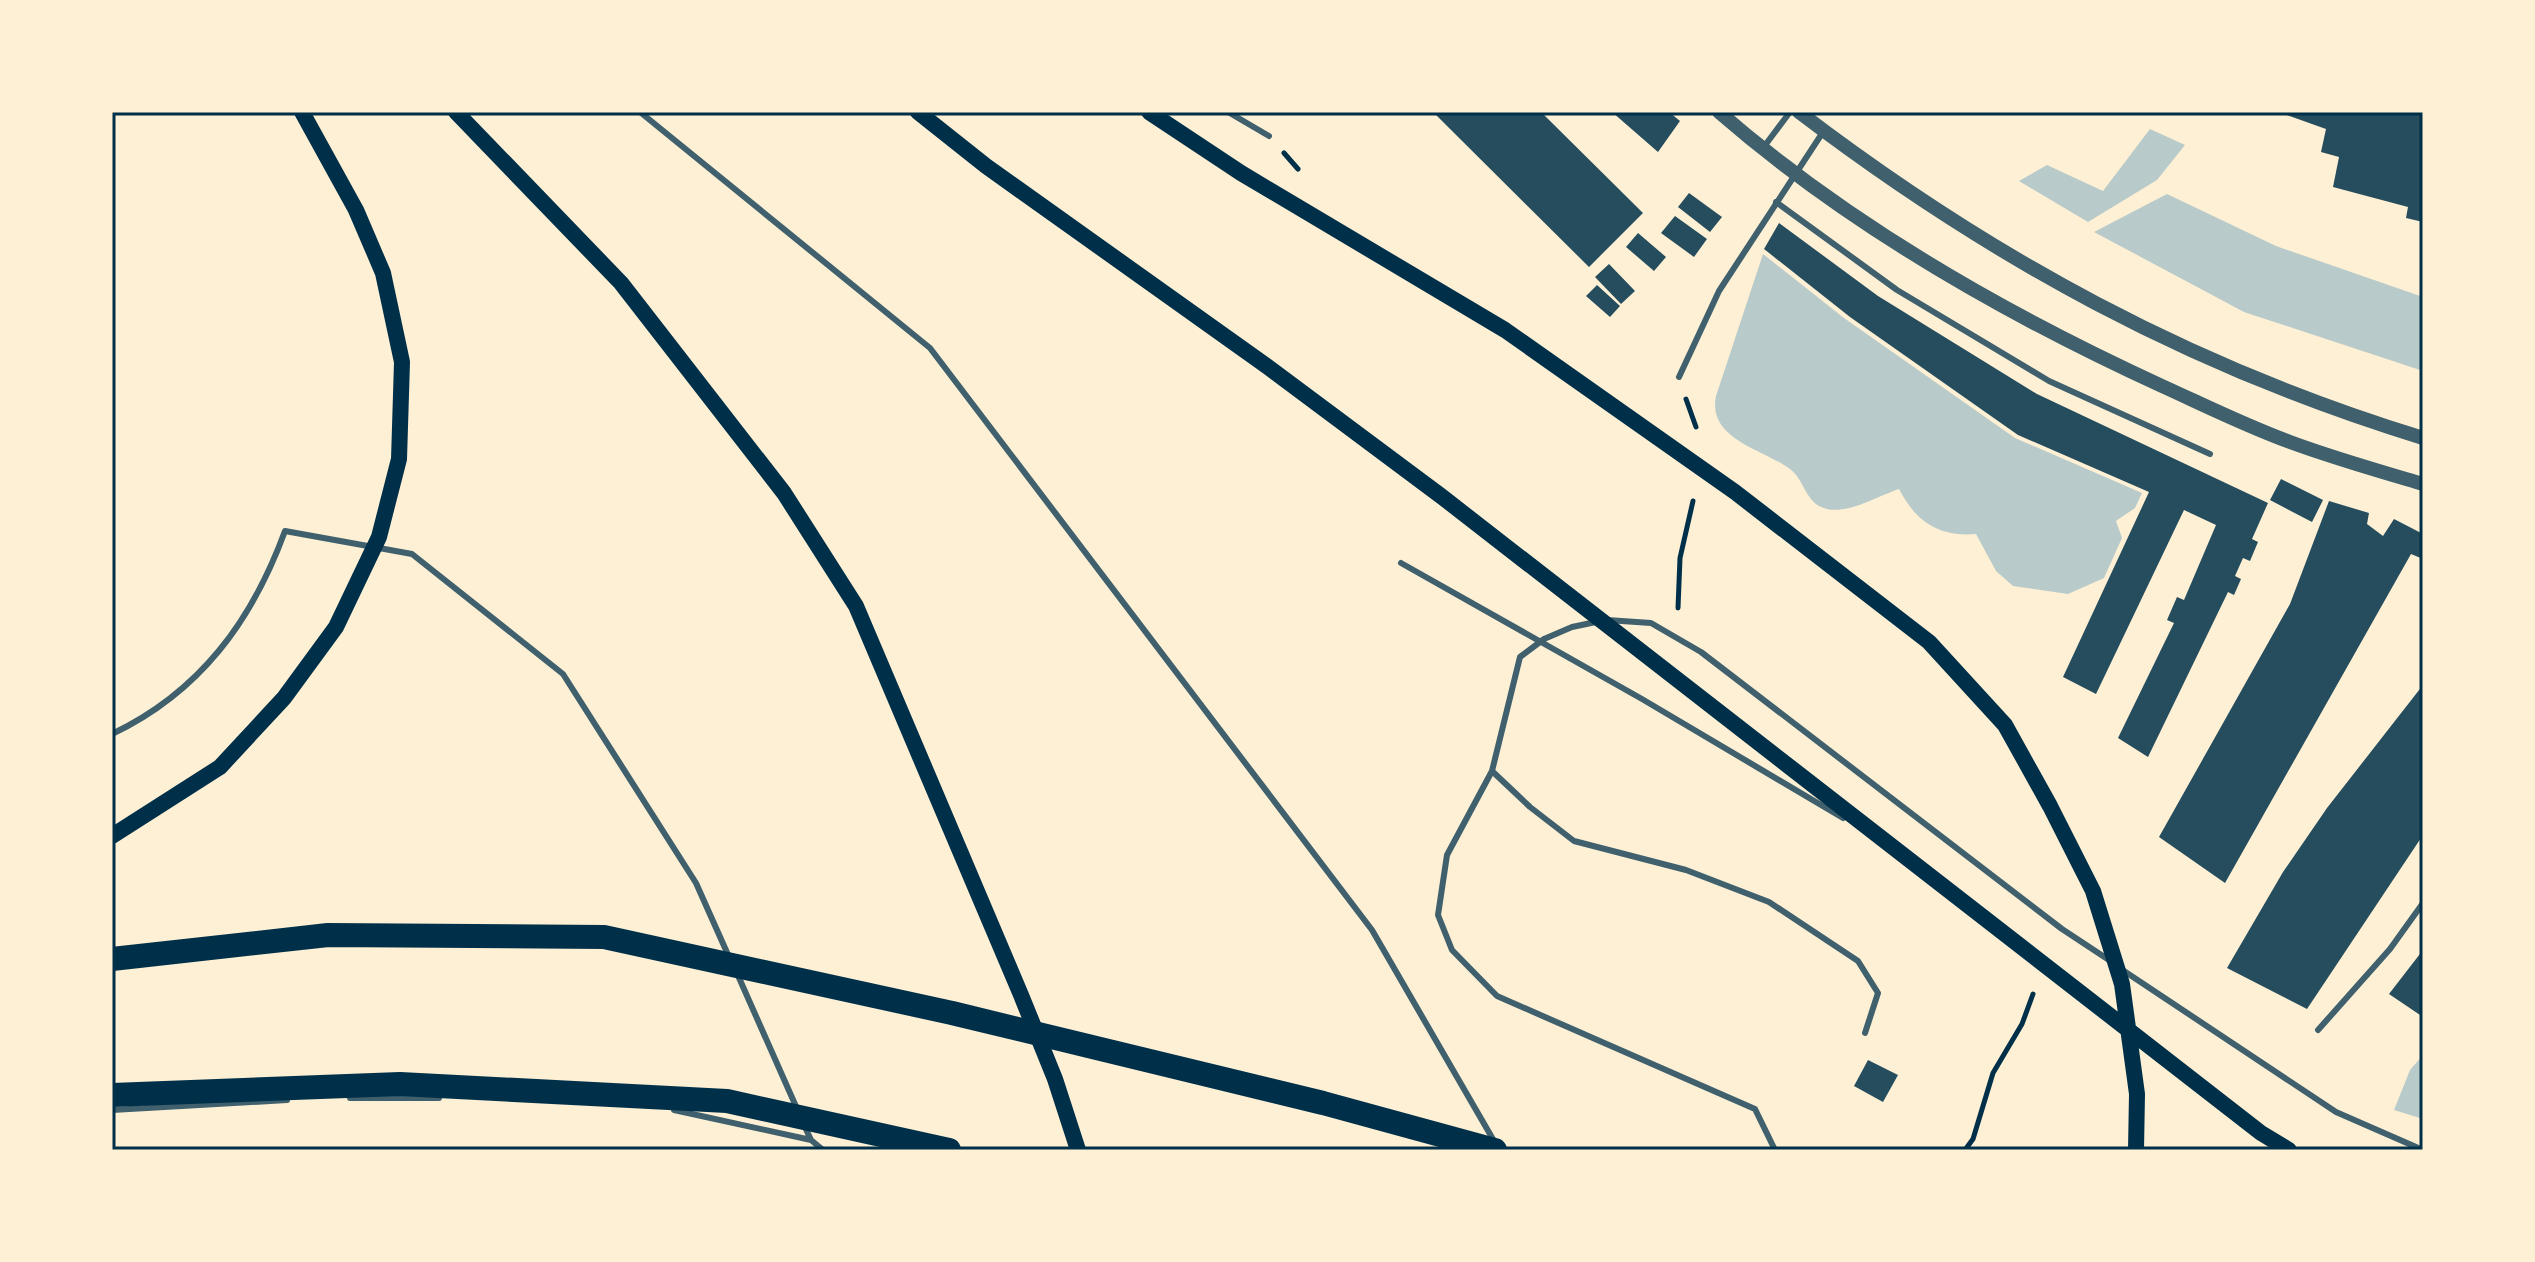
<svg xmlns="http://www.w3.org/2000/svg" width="2535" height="1262" font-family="'Noto Sans',sans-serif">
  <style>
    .green { fill: #b9caca }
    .building { fill: #264d5e }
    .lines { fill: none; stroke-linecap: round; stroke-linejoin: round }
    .path { stroke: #003049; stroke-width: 5 }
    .service { stroke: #3f606c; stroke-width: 6 }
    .tertiary { stroke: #3f606c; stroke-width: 14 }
    .secondary { stroke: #003049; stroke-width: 16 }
    .motorway { stroke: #003049; stroke-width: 24 }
    .neatline { fill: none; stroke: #003049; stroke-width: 3 }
  </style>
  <rect width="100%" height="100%" fill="#fdf0d5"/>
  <path class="green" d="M 2150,129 L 2185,145 L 2157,180 L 2088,222 L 2019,181 L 2047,165 L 2103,191 Z
    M 2167,194 L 2276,246 L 2423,297 L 2423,371 L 2244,312 L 2094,232 Z
    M 1763,254 L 1844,318 L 2015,438 L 2142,493 L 2135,508 L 2116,521 L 2122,538 L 2104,578 L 2068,594 L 2013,586 L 1996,571 L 1976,534 C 1939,537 1916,522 1899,489 C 1878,496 1849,514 1827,509 C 1805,504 1805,480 1790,469 C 1763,449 1707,439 1716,396 Z
    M 2423,1055 L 2423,1119 L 2394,1110 L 2410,1070 Z"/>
  <path class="building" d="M 1433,112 L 1541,112 L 1643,213 L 1589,267 Z
    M 1612,112 L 1669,112 L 1680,121 L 1658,152 Z
    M 2278,112 L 2423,112 L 2423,222 L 2406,218 L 2408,207 L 2333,187 L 2339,157 L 2321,152 L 2326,129 Z
    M 1689,193 L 1722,217 L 1710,232 L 1678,207 Z
    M 1675,216 L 1707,239 L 1694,257 L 1661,233 Z
    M 1779,223 L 1878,296 L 2037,394 L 2268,503 L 2252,539 L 2258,542 L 2250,561 L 2243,558 L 2235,576 L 2241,579 L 2234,595 L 2228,592 L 2148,757 L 2118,738 L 2174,623 L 2167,620 L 2177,597 L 2184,600 L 2216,525 L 2184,510 L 2096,694 L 2063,677 L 2149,492 L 2018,435 L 1850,317 L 1764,249 Z
    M 1638,233 L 1666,257 L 1654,271 L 1626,247 Z
    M 1609,264 L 1635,291 L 1621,304 L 1595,277 Z
    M 1597,285 L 1620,306 L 1610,317 L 1586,296 Z
    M 2281,479 L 2323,500 L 2312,522 L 2270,500 Z
    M 2329,501 L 2369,513 L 2367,524 L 2383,536 L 2394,519 L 2423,534 L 2423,559 L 2411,554 L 2225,883 L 2159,837 L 2290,604 Z
    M 2423,685 L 2423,835 L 2307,1009 L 2227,968 L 2283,872 L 2327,808 Z
    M 2423,950 L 2423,1017 L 2389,994 Z
    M 1868,1060 L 1898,1075 L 1883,1102 L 1854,1086 Z"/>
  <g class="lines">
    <path class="path" d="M 1284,153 L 1298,169
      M 1686,399 L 1696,427
      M 1678,608 L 1680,558 L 1693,501
      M 1965,1150 L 1973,1139 L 1993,1073 L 2022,1024 L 2033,994"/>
    <path class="service" d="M 640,112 L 930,348 L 1372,930 L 1494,1141
      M 1228,112 L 1269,136
      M 1763,148 L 1790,112
      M 1776,202 L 1897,290 L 2049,381 L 2210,454
      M 1679,377 L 1719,291 L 1823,132
      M 1401,563 L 1642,699 L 1843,818
      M 1607,620 L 1651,623 L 1701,652 L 2062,929 L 2112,962
      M 1596,622 L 1572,627 L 1544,639 L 1520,657 L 1492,771 L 1447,855 L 1438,915 L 1452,950 L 1497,996 L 1755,1109 L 1775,1150
      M 112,734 C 200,692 252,621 285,531 L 412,554 L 563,674 L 696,883 L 729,957
      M 1492,771 L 1530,807 L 1574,841 L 1686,870 L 1769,902 L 1858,961 L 1878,993 L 1865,1033
      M 2121,969 L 2336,1112 L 2423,1150
      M 736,971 L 798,1111
      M 2318,1030 L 2390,949 L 2423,903
      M 350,1098 L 439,1098
      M 112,1110 L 287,1100
      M 674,1110 L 811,1140
      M 804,1125 L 811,1140 L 823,1150"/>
    <path class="tertiary" d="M 1719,112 C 1850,226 2005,314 2162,386 C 2204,405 2246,426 2290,442 C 2333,458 2379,471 2423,484
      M 1799,112 C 1992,259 2191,367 2423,438"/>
    <path class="secondary" d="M 456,112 L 621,283 L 784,493 L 856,606 L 1021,995 L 1055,1079 L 1078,1150
      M 918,112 L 986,166 L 1268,367 L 1441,496 L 2261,1133 L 2289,1150
      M 1149,112 L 1241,173 L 1505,330 L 1735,492 L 1929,642 L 2005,725 L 2050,806 L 2093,891 L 2122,984 L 2137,1094 L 2136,1150
      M 112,836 L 220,767 L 284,698 L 336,627 L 379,537 L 399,459 L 402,362 L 383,273 L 356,210 L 302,112"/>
    <path class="motorway" d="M 112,959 L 328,935 L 604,937 L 952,1013 L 1323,1103 L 1495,1150
      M 112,1095 L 400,1084 L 727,1101 L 949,1150"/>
  </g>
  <rect width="2535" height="1262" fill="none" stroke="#fdf0d5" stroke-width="228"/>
  <rect x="114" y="114" width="2307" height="1034" class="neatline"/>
</svg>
